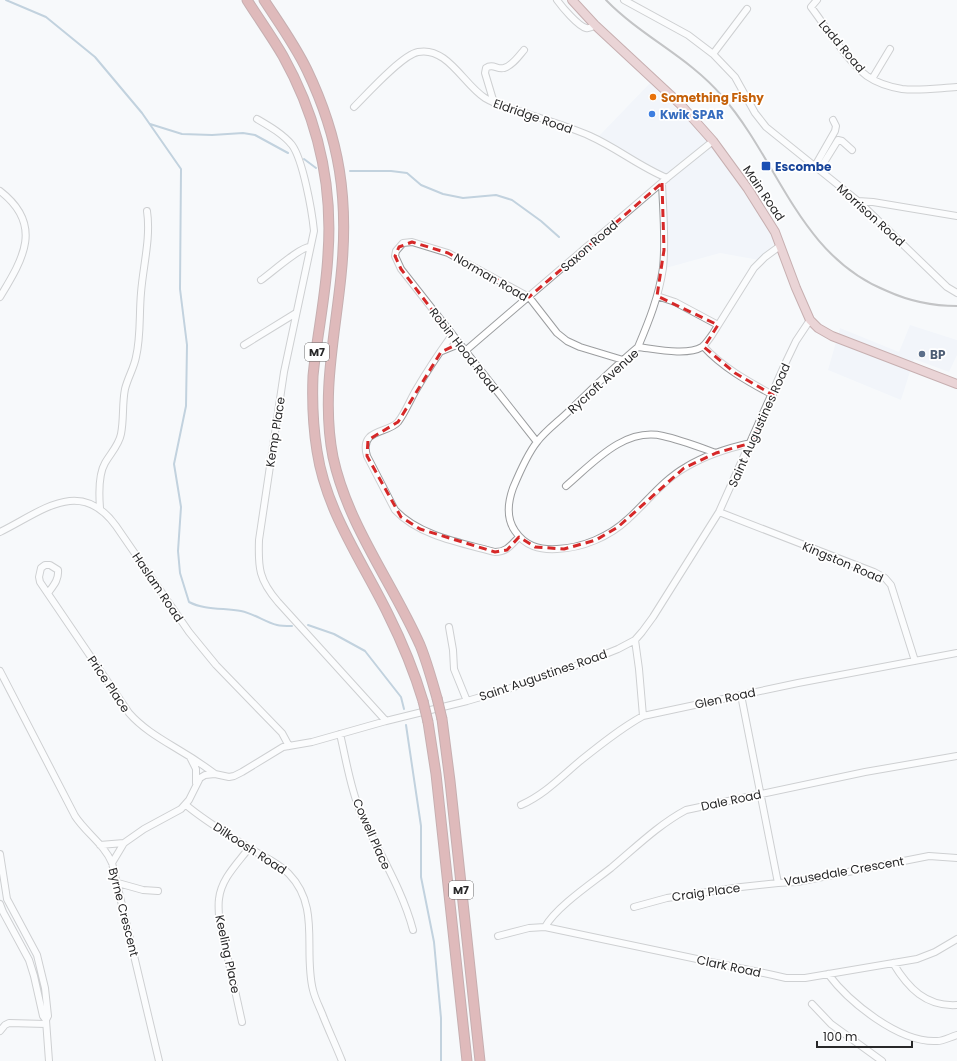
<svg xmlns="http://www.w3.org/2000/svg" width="957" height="1061" font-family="Poppins,sans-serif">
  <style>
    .built { fill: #eaf0f9 }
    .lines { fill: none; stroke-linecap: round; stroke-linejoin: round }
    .stream { stroke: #80a2bb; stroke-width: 2 }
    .minor-casing { stroke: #9b9d9f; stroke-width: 8 }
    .major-casing { stroke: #8b5556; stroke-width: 10 }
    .highway-casing { stroke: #8b5556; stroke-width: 11 }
    .minor { stroke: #fff; stroke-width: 6 }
    .major { stroke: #daa7a8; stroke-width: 8 }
    .highway { stroke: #c16d6e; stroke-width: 9 }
    .rail { stroke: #838485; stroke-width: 2 }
    .highway-bridge-casing { stroke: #8b5556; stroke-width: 11; stroke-linecap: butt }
    .highway-bridge { stroke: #c16d6e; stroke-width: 9 }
    .marked { fill: none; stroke: #d62828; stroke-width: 3; stroke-dasharray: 8 5; stroke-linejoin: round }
    .food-dot { fill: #e8710a; stroke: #fff; stroke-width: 1.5 }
    .shop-dot { fill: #3f7fe0; stroke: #fff; stroke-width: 1.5 }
    .transit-dot { fill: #1a4fb4; stroke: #fff; stroke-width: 1.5 }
    .service-dot { fill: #5c6f8a; stroke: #fff; stroke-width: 1.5 }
    .labels { text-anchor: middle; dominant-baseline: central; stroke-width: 3.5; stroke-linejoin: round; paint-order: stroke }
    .shield { fill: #fff; stroke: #686869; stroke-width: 1 }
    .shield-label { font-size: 11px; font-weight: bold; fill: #282829 }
    .street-label { font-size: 12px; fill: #282829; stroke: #fff }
    .food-label { font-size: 12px; font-weight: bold; fill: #c56008; stroke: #fff; text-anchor: start }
    .shop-label { font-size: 12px; font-weight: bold; fill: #366cbe; stroke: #fff; text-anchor: start }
    .transit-label { font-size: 12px; font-weight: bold; fill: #164399; stroke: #fff; text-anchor: start }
    .service-label { font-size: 12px; font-weight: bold; fill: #4e5e75; stroke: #fff; text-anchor: start }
  </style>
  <rect width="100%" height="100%" fill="#f7f9fb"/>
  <path class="built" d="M 650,83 L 686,118 L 712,147 L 773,233 L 774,244 L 759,260 L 720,253 L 666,268 L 666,183 L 599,136 Z
    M 910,325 L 957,340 L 957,355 L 949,372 L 914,359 L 901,400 L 828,370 L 840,328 L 899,352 Z"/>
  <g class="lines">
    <path class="stream" d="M 6,0 L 46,17 L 95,57 L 142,113 L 181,169 L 180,289 L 187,345 L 186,406 L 174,464 L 181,507 L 178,551 L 180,573 L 189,602 C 204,610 224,608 241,611 C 255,614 265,622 277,625 C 281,626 287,626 292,626
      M 150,124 L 182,134 L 212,135 L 243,133 L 255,135 L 288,153
      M 304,159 L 316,168
      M 350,171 L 391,171 L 407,173 L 421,185 L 443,194 L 463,198 L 496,195 L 512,200 L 541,221 L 559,237
      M 308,625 L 334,634 L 365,651 L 401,697 L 404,709
      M 406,725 L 421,826 L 421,877 L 434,942 L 441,1018 L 441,1061"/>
    <defs>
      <path id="minor" d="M 557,0 C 562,7 578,26 586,28 C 590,29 592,27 595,25
        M 624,0 L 688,35 L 713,54 L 735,77 L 755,113 L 766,127 L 858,201 L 947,287 L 957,293
        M 817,0 L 811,7 C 826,27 848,62 867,76 C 877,83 890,87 902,89 C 920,91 939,88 957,87
        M 713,54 L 747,9
        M 872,79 L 890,49
        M 494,103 L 485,73 L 486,68 C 493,63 497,70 504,68 C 512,66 519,56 524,50
        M 354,107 C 367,94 402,55 418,52 C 447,46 464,85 485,98 C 498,106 513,109 528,114 C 549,121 570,127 590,136 C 617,148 640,167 667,178
        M 257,119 C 269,126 283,134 292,145 C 303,160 312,211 314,231 L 284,372 L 259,540 C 258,568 259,580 278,602 L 386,721
        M 815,166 L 835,131 L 836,126 L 833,120
        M 820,169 L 838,140 L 842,141 L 852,150
        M 0,191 C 44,225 23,259 0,297
        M 858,201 L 873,202 L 957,216
        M 261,280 C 270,274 301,246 310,247
        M 657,296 L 675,302 L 718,325
        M 452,335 C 439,353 427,371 416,390 C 410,400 405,413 398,422 C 388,434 359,428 367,456 L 395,510 C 419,536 462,543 495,552 C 507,552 511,545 519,537
        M 244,345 L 296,313
        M 703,346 C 722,367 747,381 773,395
        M 638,347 C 649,321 659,296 663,268 C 666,240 663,211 662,183
        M 442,351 L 459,344
        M 464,352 L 667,178 L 713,141
        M 537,442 L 401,269 L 395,256 L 396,251 L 403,243 L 412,242 L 448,253 L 529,297 L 557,333 L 567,341 L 580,347 L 623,360
        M 751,443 C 728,448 706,455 686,467 C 663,480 647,502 628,519 C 609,537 582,548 557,549 C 539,550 525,546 515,531 C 506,518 508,502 513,488 C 518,476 529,452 537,442 C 545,431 559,421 569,411 C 592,389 614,367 638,347 C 655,349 687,356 702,347 C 706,344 709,339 712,335 L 754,268 L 765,257 L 780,246
        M 566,486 C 593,463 624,427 663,436 C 681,440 699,447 716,453
        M 100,508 C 99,495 98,475 105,463 C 110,454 119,445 121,434 C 124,419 122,404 125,389 C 128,377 134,368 136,357 C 141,336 139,315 141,293 C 143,266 151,238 147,211
        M 719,512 L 874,572 L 885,578 L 891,585 L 915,661
        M 0,532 C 41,512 80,476 116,526 L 189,632 L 216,665 L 282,733 L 289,746
        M 48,593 C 53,586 59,580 58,570 L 50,565 L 45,565 L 41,568 L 39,577 L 40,582 L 129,713 C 143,729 161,739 179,750 C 191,757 203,765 215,774
        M 449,627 L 453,650 L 454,669 L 467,701
        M 635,640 L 639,669 L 643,716
        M 0,671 L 75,816 C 86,833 104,844 112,863 L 159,1061
        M 741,695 L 778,883 L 797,882 L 929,856 L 957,858
        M 340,734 C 346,759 350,787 360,811 C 377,850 402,888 413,930
        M 190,757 L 196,769 L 196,783
        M 186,805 C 205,821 227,834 249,848 C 262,856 278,862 289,874 C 321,907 303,951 313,990 C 315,999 320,1008 323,1016 C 329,1031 336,1046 342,1061
        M 521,805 C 544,795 561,777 580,761 C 600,745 621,728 643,716 L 798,683 L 957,653
        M 100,845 L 124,843
        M 0,854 L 7,899 L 37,955 L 45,988 L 48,1016 L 46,1020 L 49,1061
        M 112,863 L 124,843 L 144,829 L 181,809 L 189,800 L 200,778 L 205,775 L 215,774 L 229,777 L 234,776 L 242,772 L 283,747 L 312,742 L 386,721 L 467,701 L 508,689 L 578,665 L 618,649 L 635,640 L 642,632 L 653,617 L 719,512 L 785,364 L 796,341 L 810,320
        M 118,883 L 143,890 L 158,891
        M 0,904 L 3,912 L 29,960 L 34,976 L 43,1016 L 46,1020
        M 634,907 L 667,898 L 741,887 L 778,883
        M 545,927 C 556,907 592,883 611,868 C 635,848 658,825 686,810 L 865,772 L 957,756
        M 498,936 L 529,928 L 545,927 L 773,975 L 786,978 L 805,978 L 917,959 L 935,952 L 957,939
        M 893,963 C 908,988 926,1007 957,1005
        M 828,974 C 849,1002 899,1043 937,1041 C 944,1041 950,1037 957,1035
        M 812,1004 L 831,1024 L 882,1061
        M 242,1022 L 219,918 C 219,912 218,905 219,899 C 221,879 237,864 249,848
        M 0,1031 L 5,1025 L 9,1023 L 46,1024"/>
      <path id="major" d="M 572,0 L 595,25 L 680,104 L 713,141 L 748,189 L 775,232 L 796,288 L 810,320 L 818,328 L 832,336 L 957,384"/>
      <path id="highway" d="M 247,0 C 259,19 272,37 283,56 C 317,117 333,184 328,254 C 326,295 317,335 313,376 C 312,401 313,426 317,451 C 326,511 362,561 388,614 C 402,642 414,671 423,701
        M 264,0 C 279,23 295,45 307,70 C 340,139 349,200 341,276 C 335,336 321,396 333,457 C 348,526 392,582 420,645 C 427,662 432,681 437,698
        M 442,719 L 450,781 L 480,1061
        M 428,722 L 436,774 L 467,1061"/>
    </defs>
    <use href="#minor" class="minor-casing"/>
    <use href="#major" class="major-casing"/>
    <use href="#highway" class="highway-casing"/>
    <use href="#minor" class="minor"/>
    <use href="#major" class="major"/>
    <use href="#highway" class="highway"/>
    <path class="rail" d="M 606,0 C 642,37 689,57 722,96 C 779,161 799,256 887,291 C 909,301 932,306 957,306"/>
    <defs>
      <path id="highway-bridge" d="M 437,698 L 442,719
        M 423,701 L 428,722"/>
    </defs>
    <use href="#highway-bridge" class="highway-bridge-casing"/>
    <use href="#highway-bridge" class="highway-bridge"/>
  </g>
  <path d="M0 0H957V1061H0ZM 662,183 L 664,250 L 657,296 L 718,325 L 704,347 L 735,373 L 773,395 L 751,443 L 716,453 L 684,468 L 618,527 L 596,540 L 564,549 L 535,547 L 519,537 L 507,550 L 495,552 L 420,529 L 401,517 L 367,456 L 368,440 L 398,422 L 441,352 L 458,344 L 401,269 L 395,256 L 399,247 L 412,242 L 448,253 L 529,297 Z" fill="#f7f9fb" fill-opacity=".55" fill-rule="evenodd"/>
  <path class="marked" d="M 662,183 L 664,250 L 657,296 L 718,325 L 704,347 L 735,373 L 773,395 L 751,443 L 716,453 L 684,468 L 618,527 L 596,540 L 564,549 L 535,547 L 519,537 L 507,550 L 495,552 L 420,529 L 401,517 L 367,456 L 368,440 L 398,422 L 441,352 L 458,344 L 401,269 L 395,256 L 399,247 L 412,242 L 448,253 L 529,297 Z"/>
  <circle class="food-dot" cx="653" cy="97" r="4"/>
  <circle class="shop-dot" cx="652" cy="114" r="4"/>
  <rect class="transit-dot" x="761" y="161" width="10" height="10" rx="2"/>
  <circle class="service-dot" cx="922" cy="354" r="4"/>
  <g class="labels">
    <g class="shield">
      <rect x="305" y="343" width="24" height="18" rx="3"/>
      <rect x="449" y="881" width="24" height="18" rx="3"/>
    </g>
    <g class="shield-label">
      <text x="317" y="352">M7</text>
      <text x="461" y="890">M7</text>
    </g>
    <g class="street-label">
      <text transform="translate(842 46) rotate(50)">Ladd Road</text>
      <text transform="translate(533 116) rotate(19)">Eldridge Road</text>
      <text transform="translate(764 193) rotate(56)">Main Road</text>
      <text transform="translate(871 215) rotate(42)">Morrison Road</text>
      <text transform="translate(589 246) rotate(-41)">Saxon Road</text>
      <text transform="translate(491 277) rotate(30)">Norman Road</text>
      <text transform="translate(464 350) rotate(52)">Robin Hood Road</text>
      <text transform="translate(603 381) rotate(-42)">Rycroft Avenue</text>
      <text transform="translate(759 425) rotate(-66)">Saint Augustines Road</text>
      <text transform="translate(275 432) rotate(-81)">Kemp Place</text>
      <text transform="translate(843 562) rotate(23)">Kingston Road</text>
      <text transform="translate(158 587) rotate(56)">Haslam Road</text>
      <text transform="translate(543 675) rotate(-19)">Saint Augustines Road</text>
      <text transform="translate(109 684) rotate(56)">Price Place</text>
      <text transform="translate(725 698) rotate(-12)">Glen Road</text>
      <text transform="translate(731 800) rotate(-12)">Dale Road</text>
      <text transform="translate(372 834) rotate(66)">Cowell Place</text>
      <text transform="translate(250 848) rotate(33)">Dilkoosh Road</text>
      <text transform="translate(844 871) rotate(-10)">Vausedale Crescent</text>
      <text transform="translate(706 892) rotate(-8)">Craig Place</text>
      <text transform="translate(124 912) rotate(76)">Byrne Crescent</text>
      <text transform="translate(228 954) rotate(78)">Keeling Place</text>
      <text transform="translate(729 966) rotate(12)">Clark Road</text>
    </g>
    <g class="food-label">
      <text x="661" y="97">Something Fishy</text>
    </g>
    <g class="shop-label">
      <text x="660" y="114">Kwik SPAR</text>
    </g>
    <g class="transit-label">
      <text x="775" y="166">Escombe</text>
    </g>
    <g class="service-label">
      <text x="930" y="354">BP</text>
    </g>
  </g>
  <path d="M817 1041v6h95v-6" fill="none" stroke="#282829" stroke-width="2"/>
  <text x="823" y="1041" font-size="12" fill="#282829" stroke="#ffffff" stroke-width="3" paint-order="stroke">100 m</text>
</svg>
